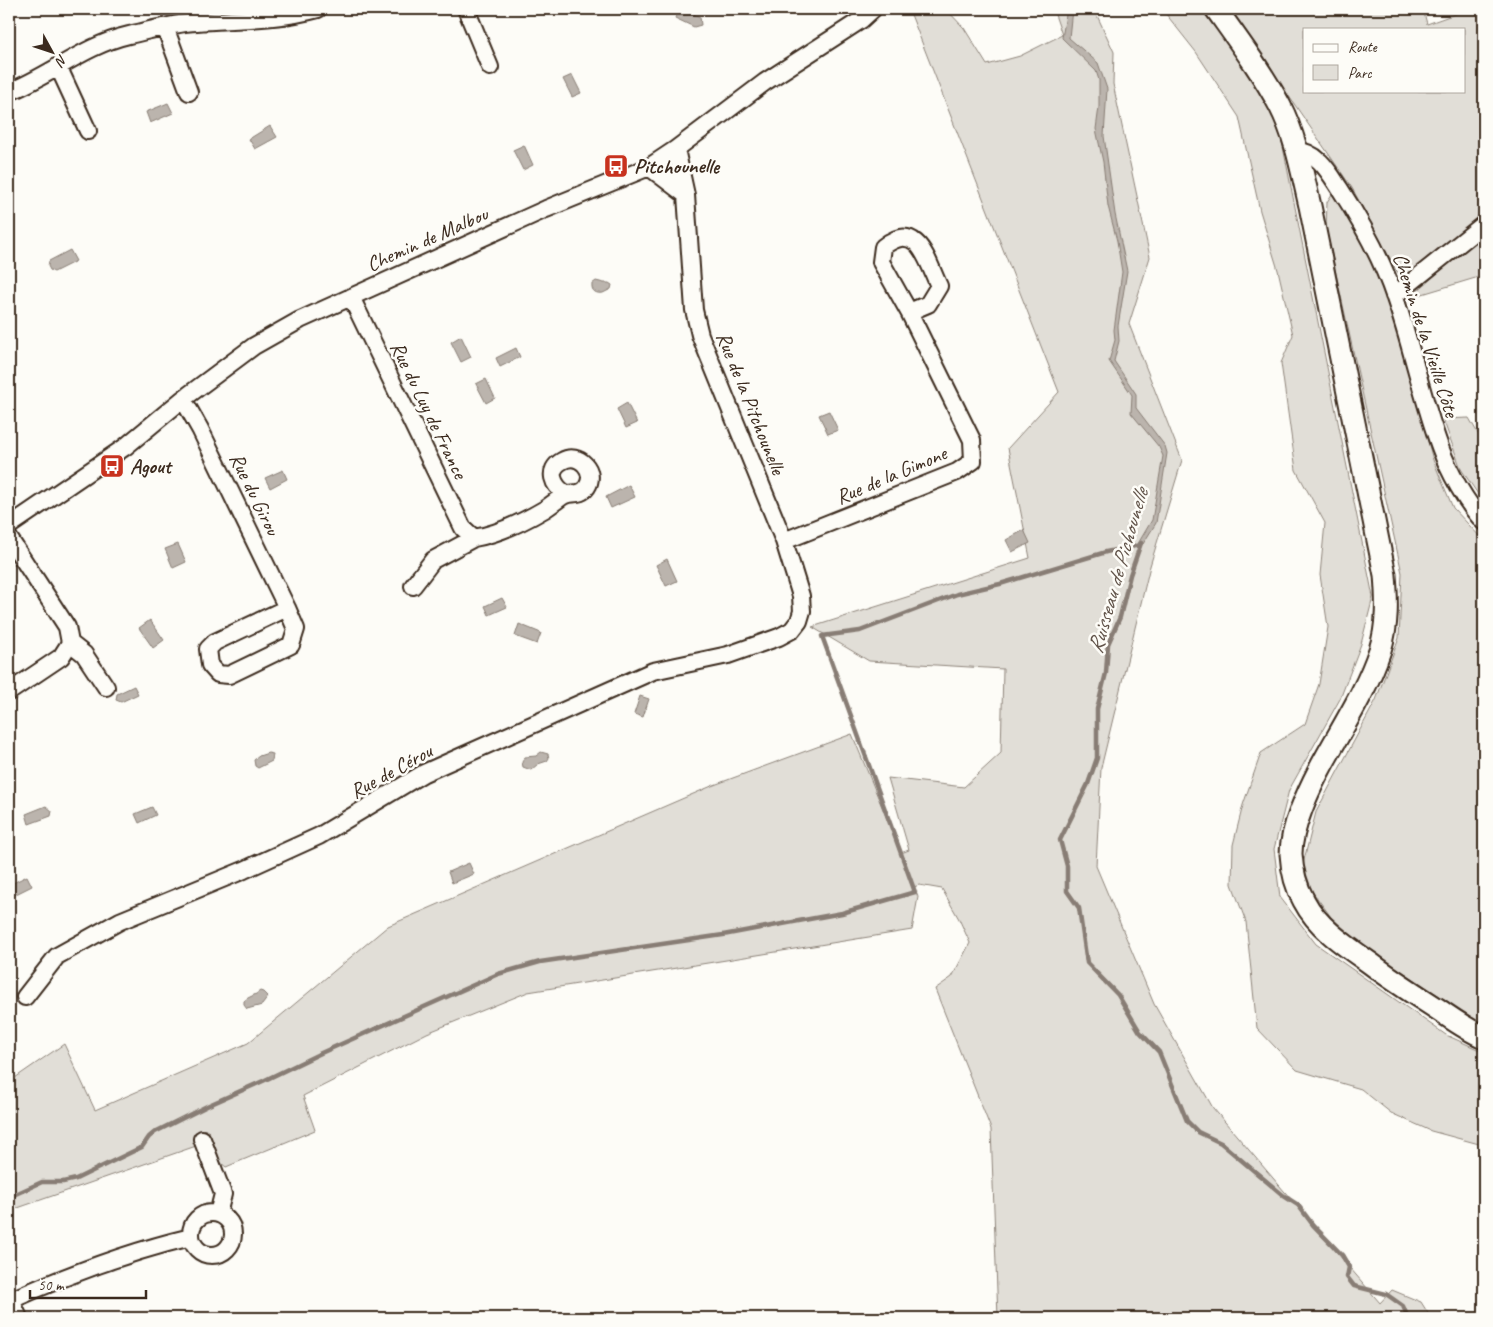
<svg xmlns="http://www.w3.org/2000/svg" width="1493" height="1327" font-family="Caveat,sans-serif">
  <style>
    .green { fill: #e1ded7; stroke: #8e847a; fill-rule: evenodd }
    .water { fill: #bbb4ad; stroke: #887d74 }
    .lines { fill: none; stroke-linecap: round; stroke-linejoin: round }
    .stream { stroke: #887d74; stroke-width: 4.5 }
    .minor-casing { stroke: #3b2a1e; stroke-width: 20 }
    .major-casing { stroke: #3b2a1e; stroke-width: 25 }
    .minor { stroke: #fdfcf7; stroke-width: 16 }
    .major { stroke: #fdfcf7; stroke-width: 21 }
    .labels { text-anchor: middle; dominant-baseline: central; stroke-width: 5; stroke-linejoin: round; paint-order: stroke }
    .poi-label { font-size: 21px; font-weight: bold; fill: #3b2a1e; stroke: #fdfcf7; text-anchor: start }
    .street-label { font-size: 21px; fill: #3b2a1e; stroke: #fdfcf7 }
    .water-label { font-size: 22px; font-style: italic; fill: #615349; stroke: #fdfcf7 }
  </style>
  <rect width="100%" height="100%" fill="#fdfcf7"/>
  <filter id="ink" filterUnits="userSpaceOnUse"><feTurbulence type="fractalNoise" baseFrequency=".02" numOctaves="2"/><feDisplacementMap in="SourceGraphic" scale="10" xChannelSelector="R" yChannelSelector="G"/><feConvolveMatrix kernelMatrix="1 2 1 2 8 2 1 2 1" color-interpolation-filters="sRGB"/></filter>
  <g filter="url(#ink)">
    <path class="green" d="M 913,9 L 946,9 L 964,28 L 987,65 L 1020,56 L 1062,35 L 1053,9 L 1094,9 L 1114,52 L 1113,84 L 1150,257 L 1129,324 L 1182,460 L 1150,566 L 1101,768 L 1096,866 L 1154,1004 L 1213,1108 L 1380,1303 L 1392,1290 L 1421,1302 L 1431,1318 L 998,1318 L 991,1129 L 935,989 L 952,977 L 970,943 L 959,919 L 942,889 L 919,885 L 914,887 L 918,897 L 912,930 L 528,992 L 427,1033 L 303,1096 L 315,1130 L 226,1167 L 199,1145 L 9,1211 L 9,1082 L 64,1044 L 95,1110 L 248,1043 L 388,926 L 714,785 L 852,734 L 901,853 L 909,850 L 888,778 L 964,787 L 1001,753 L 1003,669 L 869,661 L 812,627 L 1030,558 L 1008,448 L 1059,392 L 910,12 Z
      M 1162,9 L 1204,9 L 1265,97 L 1280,132 L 1373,597 L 1361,644 L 1340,699 L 1289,790 L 1274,849 L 1280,897 L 1316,944 L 1446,1035 L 1484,1052 L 1484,1142 L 1479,1144 L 1431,1131 L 1391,1113 L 1361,1089 L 1297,1070 L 1257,1028 L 1246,922 L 1232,884 L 1233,845 L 1243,805 L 1261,753 L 1305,724 L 1319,684 L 1328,627 L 1320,575 L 1325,523 L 1296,470 L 1281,363 L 1293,335 L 1278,270 L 1260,211 L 1239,117 L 1196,52 Z
      M 1229,9 L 1423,9 L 1427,24 L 1469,9 L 1484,9 L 1484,216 L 1418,270 L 1399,275 L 1352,188 ZM 1304,29 L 1464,29 L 1464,91 L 1304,91 Z
      M 1332,194 L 1362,235 L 1390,302 L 1433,460 L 1453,508 L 1484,541 L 1484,1025 L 1365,947 L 1331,917 L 1312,891 L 1303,864 L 1316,812 L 1376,700 L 1399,638 L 1402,573 L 1326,228 L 1327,202 Z
      M 1484,233 L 1484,284 L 1482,276 L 1409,298 Z
      M 1469,418 L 1484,444 L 1484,503 L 1461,469 L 1443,419 Z"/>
    <path class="water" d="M 679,9 L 683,9 L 700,17 L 701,25 L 694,27 L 675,18 Z
      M 1067,9 L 1072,9 L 1069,38 L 1098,63 L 1107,89 L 1104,136 L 1115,214 L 1127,271 L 1118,326 L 1119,341 L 1114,361 L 1136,394 L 1136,408 L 1165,446 L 1167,453 L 1156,523 L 1143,544 L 1136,547 L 1152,520 L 1163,456 L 1159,447 L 1131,413 L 1132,395 L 1109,361 L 1115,340 L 1114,330 L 1122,272 L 1117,241 L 1108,206 L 1103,162 L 1096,129 L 1099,107 L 1099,80 L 1096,71 L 1062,38 Z
      M 572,75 L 581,93 L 572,97 L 563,79 Z
      M 168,103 L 173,113 L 150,123 L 146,112 Z
      M 270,126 L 277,137 L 255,149 L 249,139 Z
      M 524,145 L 533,165 L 523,170 L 513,150 Z
      M 70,250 L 76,261 L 54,272 L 50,270 L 48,266 L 49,261 Z
      M 596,281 L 604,283 L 609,283 L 612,285 L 611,289 L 603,293 C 597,294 591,292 592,284 Z
      M 461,336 L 471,357 L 461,362 L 451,342 Z
      M 516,348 L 520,357 L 500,367 L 496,358 Z
      M 486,379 L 495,398 L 486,403 L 476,384 Z
      M 627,403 L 637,423 L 626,428 L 617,409 Z
      M 829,411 L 838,430 L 828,434 L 819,415 Z
      M 283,470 L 287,479 L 270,488 L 265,478 Z
      M 629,485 L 635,497 L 611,508 L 606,497 Z
      M 1024,530 L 1030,543 L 1012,552 L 1006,540 Z
      M 178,544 L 186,562 L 173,568 L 165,549 Z
      M 667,559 L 677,581 L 666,586 L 656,565 Z
      M 502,598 L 507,607 L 489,615 L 485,606 Z
      M 150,620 L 164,640 L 153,648 L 139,628 Z
      M 519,624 L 541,633 L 537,644 L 515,636 Z
      M 134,686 L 138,694 L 121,702 L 116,700 L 117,694 Z
      M 640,696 L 649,699 L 643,717 L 634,714 Z
      M 541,752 L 548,754 L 549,758 L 547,761 L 538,764 L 531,770 L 523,767 L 522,762 L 525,757 L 536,756 Z
      M 268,753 L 273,754 L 272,761 L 258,768 L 255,766 L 254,760 L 259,756 Z
      M 46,806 L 52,811 L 51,816 L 29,824 L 26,814 Z
      M 152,807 L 156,815 L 139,823 L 135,814 Z
      M 469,863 L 474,874 L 452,883 L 448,872 Z
      M 27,876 L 32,886 L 12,896 L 9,885 Z
      M 260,991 L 263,992 L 268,997 L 262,1005 L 247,1009 L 244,1005 L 244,1001 C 249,996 255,996 260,991 Z"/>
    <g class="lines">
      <path class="stream" d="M 1141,543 L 1130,575 L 1120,617 L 1108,644 L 1106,673 L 1097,709 L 1097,758 L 1088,784 L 1060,840 L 1067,866 L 1067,891 L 1079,908 L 1087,963 L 1118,995 L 1140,1032 L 1159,1052 L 1187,1121 L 1198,1132 L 1221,1143 L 1284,1196 L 1298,1205 L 1313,1225 L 1342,1255 L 1349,1267 L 1347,1277 L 1354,1286 L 1386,1294 L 1403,1306 L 1408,1318
        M 9,1197 L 42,1182 L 63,1182 L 76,1179 L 142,1147 L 149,1137 L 155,1132 L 209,1105 L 263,1081 L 321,1053 L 498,974 L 540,962 L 723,935 L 842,913 L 915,892 L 822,636 L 860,631 L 957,594 L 1000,584 L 1106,552 L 1140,545"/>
      <defs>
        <path id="minor" d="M 466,9 L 490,67
          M 165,27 L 189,92
          M 58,66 L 88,131
          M 9,92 C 50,76 85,45 129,35 C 151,30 174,23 197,22 C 237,19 278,20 318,9
          M 1297,151 C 1318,151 1330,174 1340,189 C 1362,223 1382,259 1395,298 C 1412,347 1422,398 1440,447 C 1449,472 1466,503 1484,522
          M 649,167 L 686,195
          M 1394,296 L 1484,224
          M 351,297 L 463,528 L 474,538 L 433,560 L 413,586
          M 183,399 L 200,429 L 287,608 L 296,629 L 291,645 L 229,675 L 218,674 L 210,665 L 208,649 L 215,642 L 287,608
          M 9,526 L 125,447 L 183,399 L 254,346 L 300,320 L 351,297 L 546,209 L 649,167 L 676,149 L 765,82 L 861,20 L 873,9
          M 9,538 L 67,627 L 70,643 L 61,657 L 9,692
          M 474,538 C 498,534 523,522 545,509 C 551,505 557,500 563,496 C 571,491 580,497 587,487 C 597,471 579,451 562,461 C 546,470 553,486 566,494
          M 784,541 L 957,472 L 973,461 L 972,440 L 909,312 L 881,262 L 883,247 C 918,219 927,261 939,286 L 928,304 L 909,312
          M 70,643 L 84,654 L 106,687
          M 25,997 L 57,956 L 120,921 L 244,870 L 319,836 L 424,773 L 653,671 L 728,655 L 779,637 L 792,630 L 799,621 L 802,611 L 801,596 L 784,541 L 700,335 L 694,310 L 686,195 L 676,149
          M 202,1139 L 223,1194 L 218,1214
          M191 1234a21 21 0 1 1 42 0a21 21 0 1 1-42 0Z
          M 11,1300 L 19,1318
          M 9,1301 C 67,1275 128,1252 191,1237"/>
        <path id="major" d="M 1216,9 C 1238,40 1262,72 1280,106 C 1296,137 1302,172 1310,206 L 1385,575 C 1387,600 1388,625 1380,650 C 1361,707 1322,754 1301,810 C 1296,823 1291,839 1291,854 C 1292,870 1296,887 1304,901 C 1318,928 1346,946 1370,963 C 1391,979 1413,993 1436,1008 C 1451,1018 1467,1030 1484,1037"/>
      </defs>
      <use href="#minor" class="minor-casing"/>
      <use href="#major" class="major-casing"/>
      <use href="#minor" class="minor"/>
      <use href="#major" class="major"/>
    </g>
  </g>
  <defs>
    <symbol id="bus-square" viewBox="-11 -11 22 22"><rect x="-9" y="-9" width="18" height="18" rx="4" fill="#c8321e" stroke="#fdfcf7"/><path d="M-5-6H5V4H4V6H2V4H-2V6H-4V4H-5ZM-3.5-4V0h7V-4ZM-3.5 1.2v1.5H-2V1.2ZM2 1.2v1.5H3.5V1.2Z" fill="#fff"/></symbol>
  </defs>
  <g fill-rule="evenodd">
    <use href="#bus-square" x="602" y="152" width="28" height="28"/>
    <use href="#bus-square" x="98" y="452" width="28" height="28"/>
  </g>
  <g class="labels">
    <g class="poi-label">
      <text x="634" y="166">Pitchounelle</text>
      <text x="130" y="466">Agout</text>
    </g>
    <g class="street-label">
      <text transform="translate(427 239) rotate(-24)">Chemin de Malbou</text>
      <text transform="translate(1426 335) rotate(72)">Chemin de la Vieille Côte</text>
      <text transform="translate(751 403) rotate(68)">Rue de la Pitchounelle</text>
      <text transform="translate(429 410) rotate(64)">Rue du Luy de France</text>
      <text transform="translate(891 475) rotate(-23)">Rue de la Gimone</text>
      <text transform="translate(255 494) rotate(64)">Rue du Girou</text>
      <text transform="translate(391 771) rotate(-29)">Rue de Cérou</text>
    </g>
    <g class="water-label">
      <text transform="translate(1118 571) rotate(-74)">Ruisseau de Pichounelle</text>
    </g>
  </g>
  <rect width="1493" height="1327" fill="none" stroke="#fdfcf7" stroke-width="30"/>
  <rect x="15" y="15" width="1463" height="1297" fill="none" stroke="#3b2a1e" stroke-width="2" filter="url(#ink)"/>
  <rect x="1303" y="28" width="162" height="65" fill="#fdfcf7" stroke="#afa8a0"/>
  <rect x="1313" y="44" width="25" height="8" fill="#fdfcf7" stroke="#afa8a0"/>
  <text x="1348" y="52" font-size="15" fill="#3b2a1e">Route</text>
  <rect x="1313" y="65" width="25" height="15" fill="#e1ded7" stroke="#afa8a0"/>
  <text x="1348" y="78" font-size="15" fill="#3b2a1e">Parc</text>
  <g transform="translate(52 52) rotate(130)" stroke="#fdfcf7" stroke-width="4" paint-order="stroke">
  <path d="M0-4L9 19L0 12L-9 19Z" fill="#3b2a1e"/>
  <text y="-8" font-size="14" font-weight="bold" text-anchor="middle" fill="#3b2a1e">N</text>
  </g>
  <path d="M30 1290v8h116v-8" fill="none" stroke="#3b2a1e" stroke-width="2.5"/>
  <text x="38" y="1290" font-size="15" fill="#3b2a1e" stroke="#fdfcf7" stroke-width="4" paint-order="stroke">50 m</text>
</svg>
